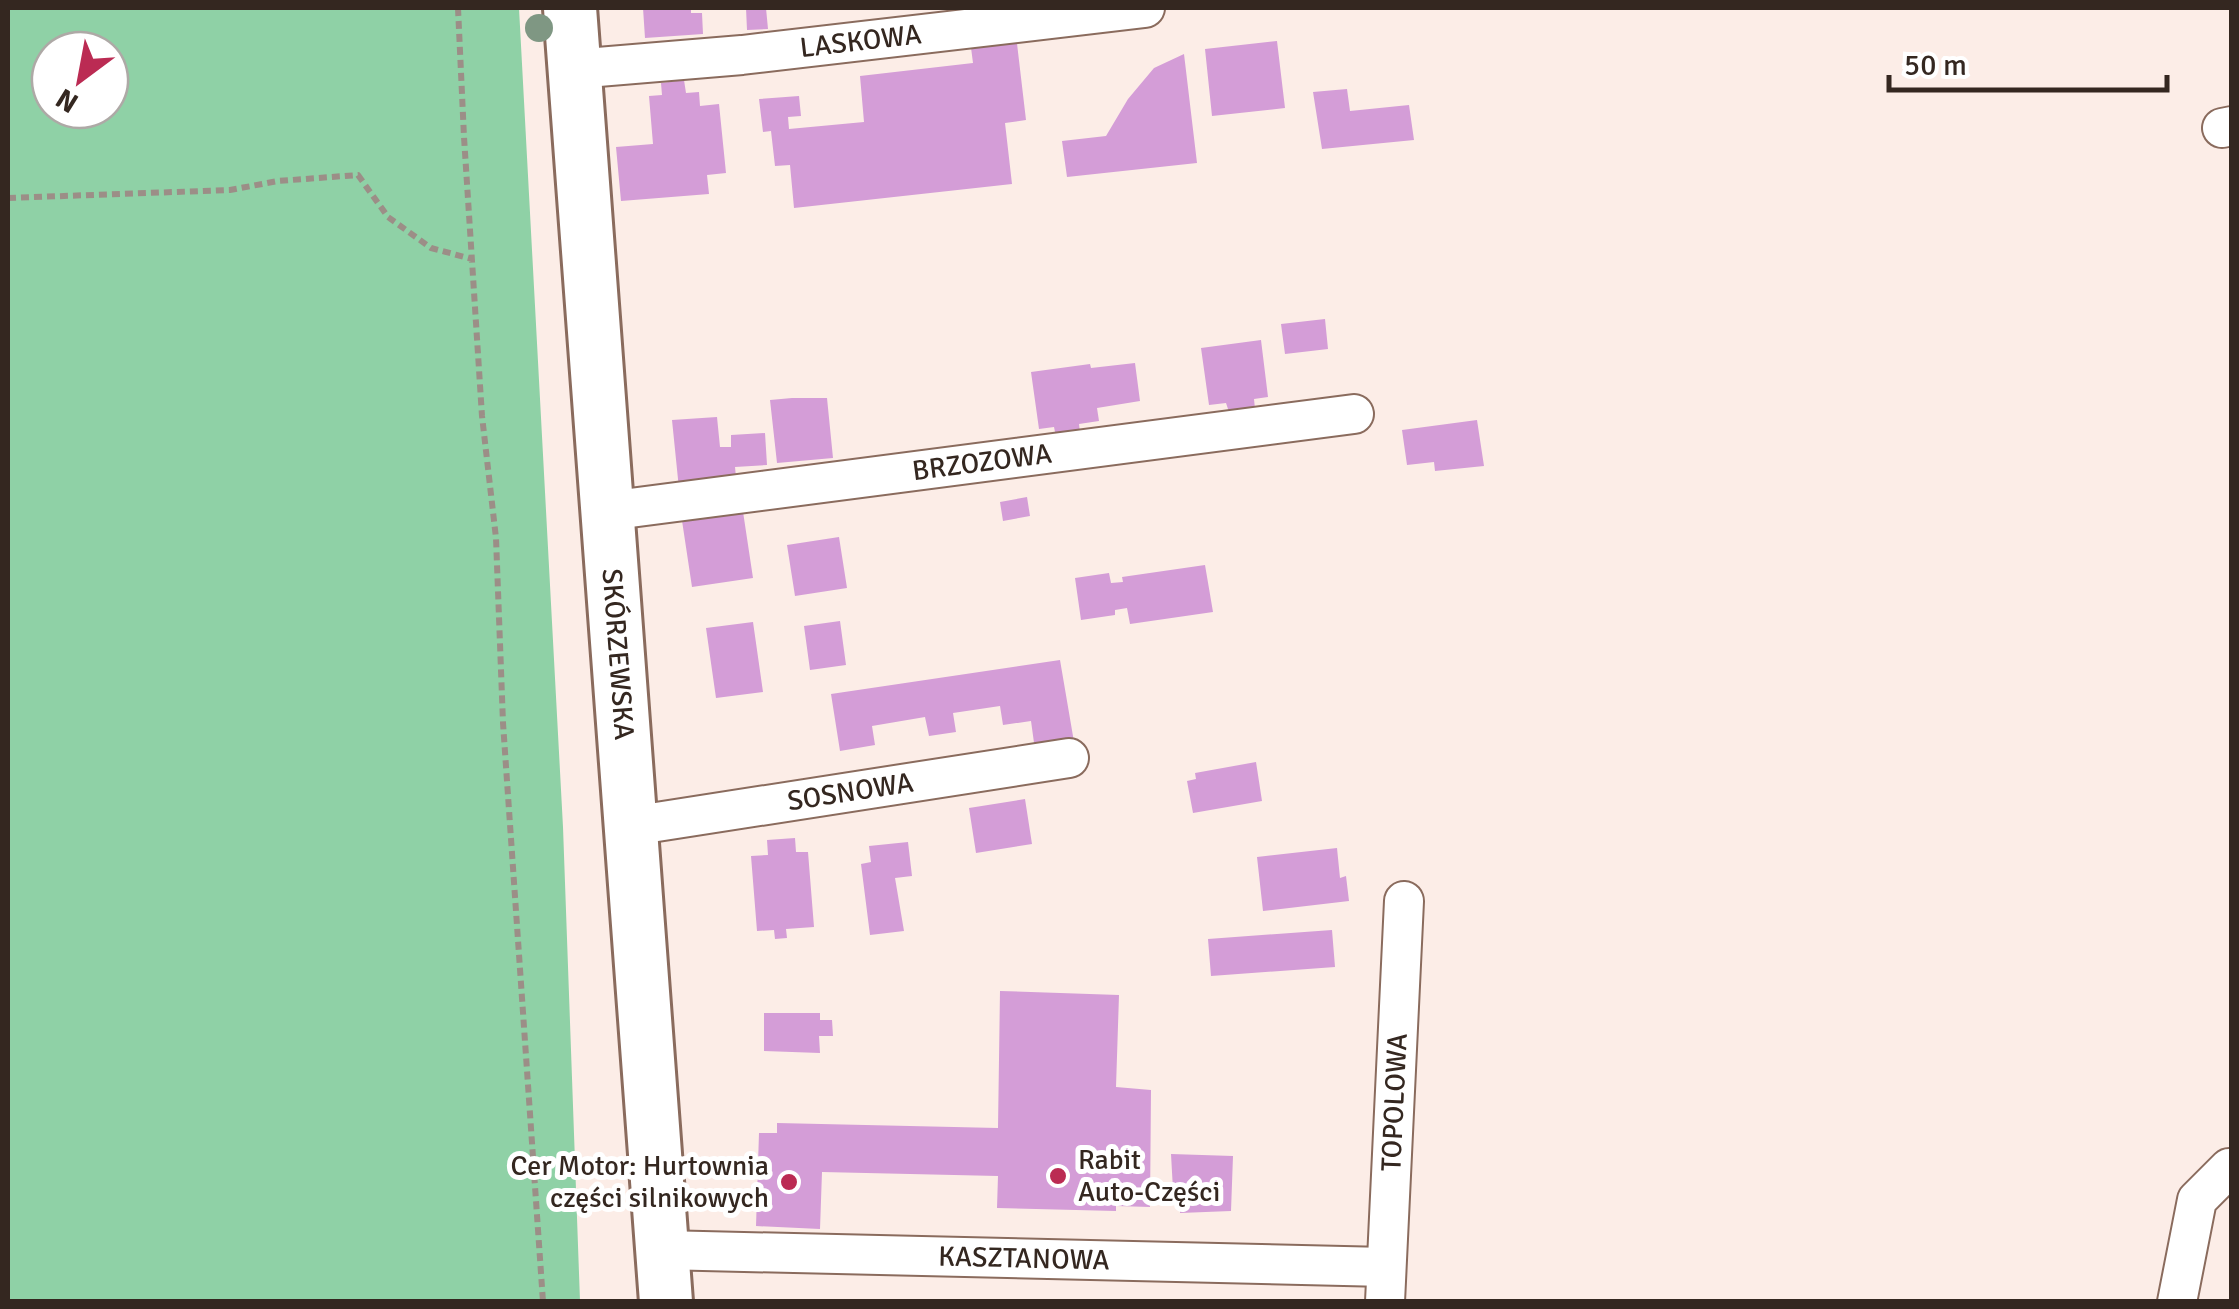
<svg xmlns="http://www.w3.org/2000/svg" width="2239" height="1309" font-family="Signika,sans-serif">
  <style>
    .green { fill: #8fd1a6; fill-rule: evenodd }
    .building { fill: #d49dd7 }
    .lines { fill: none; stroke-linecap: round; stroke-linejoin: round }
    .street-casing { stroke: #8a6b5d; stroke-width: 42 }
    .secondary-casing { stroke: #8a6b5d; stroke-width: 58 }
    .path { stroke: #9c8e87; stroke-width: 6; stroke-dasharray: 8 5; stroke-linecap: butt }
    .street { stroke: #fff; stroke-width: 38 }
    .secondary { stroke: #fff; stroke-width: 52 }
    .tree { fill: #7f9783 }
    .poi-dot { fill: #bb2b53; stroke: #fff; stroke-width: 4 }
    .labels { text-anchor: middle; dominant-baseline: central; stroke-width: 10; stroke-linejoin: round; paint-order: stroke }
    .street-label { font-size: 28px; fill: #342720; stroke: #fff }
    .poi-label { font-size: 28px; fill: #342720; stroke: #fff; text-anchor: start }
  </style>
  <rect width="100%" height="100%" fill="#fcede7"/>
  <path class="green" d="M 8,8 L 519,8 L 563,827 L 580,1301 L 8,1301 ZM 50,50 L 110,50 L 110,110 L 50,110 Z"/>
  <path class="building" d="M 643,8 L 691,8 L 691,13 L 702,13 L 703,34 L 645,38 Z
    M 746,8 L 766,8 L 768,29 L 747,30 Z
    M 1016,35 L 1026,120 L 1005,123 L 1012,184 L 794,208 L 790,165 L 775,166 L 771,131 L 763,132 L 759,99 L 799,96 L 801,116 L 788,117 L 789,129 L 864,122 L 860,76 L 973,63 L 970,40 Z
    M 1277,41 L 1285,108 L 1212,116 L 1205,49 Z
    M 1184,54 L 1197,163 L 1067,177 L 1062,141 L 1106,136 L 1128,99 L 1154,68 Z
    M 684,80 L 686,93 L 699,92 L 700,106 L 719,104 L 726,173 L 707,175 L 709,194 L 621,201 L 616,147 L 653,144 L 649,96 L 662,95 L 661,83 Z
    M 1347,89 L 1350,111 L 1409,105 L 1414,140 L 1322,149 L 1313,92 Z
    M 1325,319 L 1328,349 L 1285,354 L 1281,324 Z
    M 1261,340 L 1268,397 L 1254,399 L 1255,409 L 1229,412 L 1226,403 L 1209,405 L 1201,348 Z
    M 1135,363 L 1140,401 L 1097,408 L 1099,421 L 1079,424 L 1080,433 L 1056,437 L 1054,427 L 1039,429 L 1031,372 L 1090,364 L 1091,368 Z
    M 792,398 L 827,398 L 833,458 L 777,463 L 770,400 Z
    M 717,417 L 720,447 L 731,447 L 731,435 L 765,433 L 767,465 L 735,467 L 736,477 L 679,489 L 672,420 Z
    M 1477,420 L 1484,466 L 1435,471 L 1434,462 L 1407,465 L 1402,430 Z
    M 1027,497 L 1030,516 L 1003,521 L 1000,502 Z
    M 742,505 L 753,578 L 692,587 L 681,514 Z
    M 839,537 L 847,588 L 795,596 L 787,545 Z
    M 1205,565 L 1213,612 L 1130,624 L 1127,608 L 1115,610 L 1115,615 L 1081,620 L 1075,578 L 1109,573 L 1111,583 L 1123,582 L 1122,577 Z
    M 840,621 L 846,665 L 810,670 L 804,626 Z
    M 753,622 L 763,692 L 716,698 L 706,628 Z
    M 1060,660 L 1074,742 L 1035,750 L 1031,721 L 1003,725 L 1000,706 L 953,713 L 956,732 L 929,736 L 925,717 L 872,726 L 875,745 L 840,751 L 831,694 Z
    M 1256,762 L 1262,801 L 1193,813 L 1187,781 L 1196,779 L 1195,773 Z
    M 1025,799 L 1032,844 L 976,853 L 969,808 Z
    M 795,838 L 796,852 L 808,852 L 814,927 L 786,929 L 787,938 L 775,939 L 774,930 L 757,931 L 751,856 L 768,855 L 767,840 Z
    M 908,842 L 912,876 L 895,878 L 904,931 L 870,935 L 861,864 L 871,862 L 869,846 Z
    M 1337,848 L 1340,878 L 1346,876 L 1349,901 L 1263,911 L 1257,857 Z
    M 1332,930 L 1335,967 L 1211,976 L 1208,939 Z
    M 1000,991 L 1119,995 L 1116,1087 L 1151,1090 L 1150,1207 L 1116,1206 L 1116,1211 L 997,1208 L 998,1176 L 822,1172 L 820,1229 L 756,1226 L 759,1133 L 777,1133 L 777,1123 L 998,1128 Z
    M 764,1013 L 820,1013 L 820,1020 L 832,1020 L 833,1036 L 819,1036 L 820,1053 L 764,1051 Z
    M 1171,1154 L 1233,1156 L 1231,1211 L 1180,1213 L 1181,1190 L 1173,1190 Z"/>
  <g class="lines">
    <defs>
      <g id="street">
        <path id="s1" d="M 574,69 L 742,55 L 1145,8"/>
        <path d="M 2222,128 L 2232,126"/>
        <path id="s2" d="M 607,511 L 1354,414"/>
        <path id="s3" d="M 631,826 L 1069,758"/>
        <path id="s4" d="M 662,1250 L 1386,1267"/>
        <path id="s5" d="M 1385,1302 L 1404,901"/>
        <path d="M 2177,1302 L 2197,1200 L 2229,1168 L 2232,1168"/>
      </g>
      <g id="secondary">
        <path id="s6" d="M 570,8 L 666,1302"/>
      </g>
    </defs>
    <use href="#street" class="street-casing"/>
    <use href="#secondary" class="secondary-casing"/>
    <path class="path" d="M 458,8 L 464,137 L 482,416 L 496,538 L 503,723 L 543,1302
      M 8,198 L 230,190 L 278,181 L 358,175 L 388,217 L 431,248 L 472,259"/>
    <use href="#street" class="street"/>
    <use href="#secondary" class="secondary"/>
  </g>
  <circle class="tree" cx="539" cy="28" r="14"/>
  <g class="poi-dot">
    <circle cx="1058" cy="1176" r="10"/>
    <circle cx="789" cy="1182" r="10"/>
  </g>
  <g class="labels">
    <g class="street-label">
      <text stroke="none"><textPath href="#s1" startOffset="288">LASKOWA</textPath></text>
      <text stroke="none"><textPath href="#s2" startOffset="378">BRZOZOWA</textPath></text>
      <text stroke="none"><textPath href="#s6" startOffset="648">SKÓRZEWSKA</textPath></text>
      <text stroke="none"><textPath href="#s3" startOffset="222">SOSNOWA</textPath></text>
      <text stroke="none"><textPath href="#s5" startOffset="200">TOPOLOWA</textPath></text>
      <text stroke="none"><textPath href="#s4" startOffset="362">KASZTANOWA</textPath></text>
    </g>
    <g class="poi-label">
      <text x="1078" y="1160">Rabit<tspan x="1078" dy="32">Auto-Części</tspan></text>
      <text x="769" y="1166" text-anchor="end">Cer Motor: Hurtownia<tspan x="769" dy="32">części silnikowych</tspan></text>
    </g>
  </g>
  <rect width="2239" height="1309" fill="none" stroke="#342720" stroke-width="20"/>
  <g transform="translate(80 80) rotate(212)"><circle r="48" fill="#ffffff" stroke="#aea9a6" stroke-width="2.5"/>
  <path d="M0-8L18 38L0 25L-18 38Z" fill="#bb2b53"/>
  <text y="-15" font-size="28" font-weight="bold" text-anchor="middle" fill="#342720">N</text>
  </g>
  <path d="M1889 75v15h278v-15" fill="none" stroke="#342720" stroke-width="5"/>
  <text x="1904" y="75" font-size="30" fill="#342720" stroke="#ffffff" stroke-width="8" paint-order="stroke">50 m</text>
</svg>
